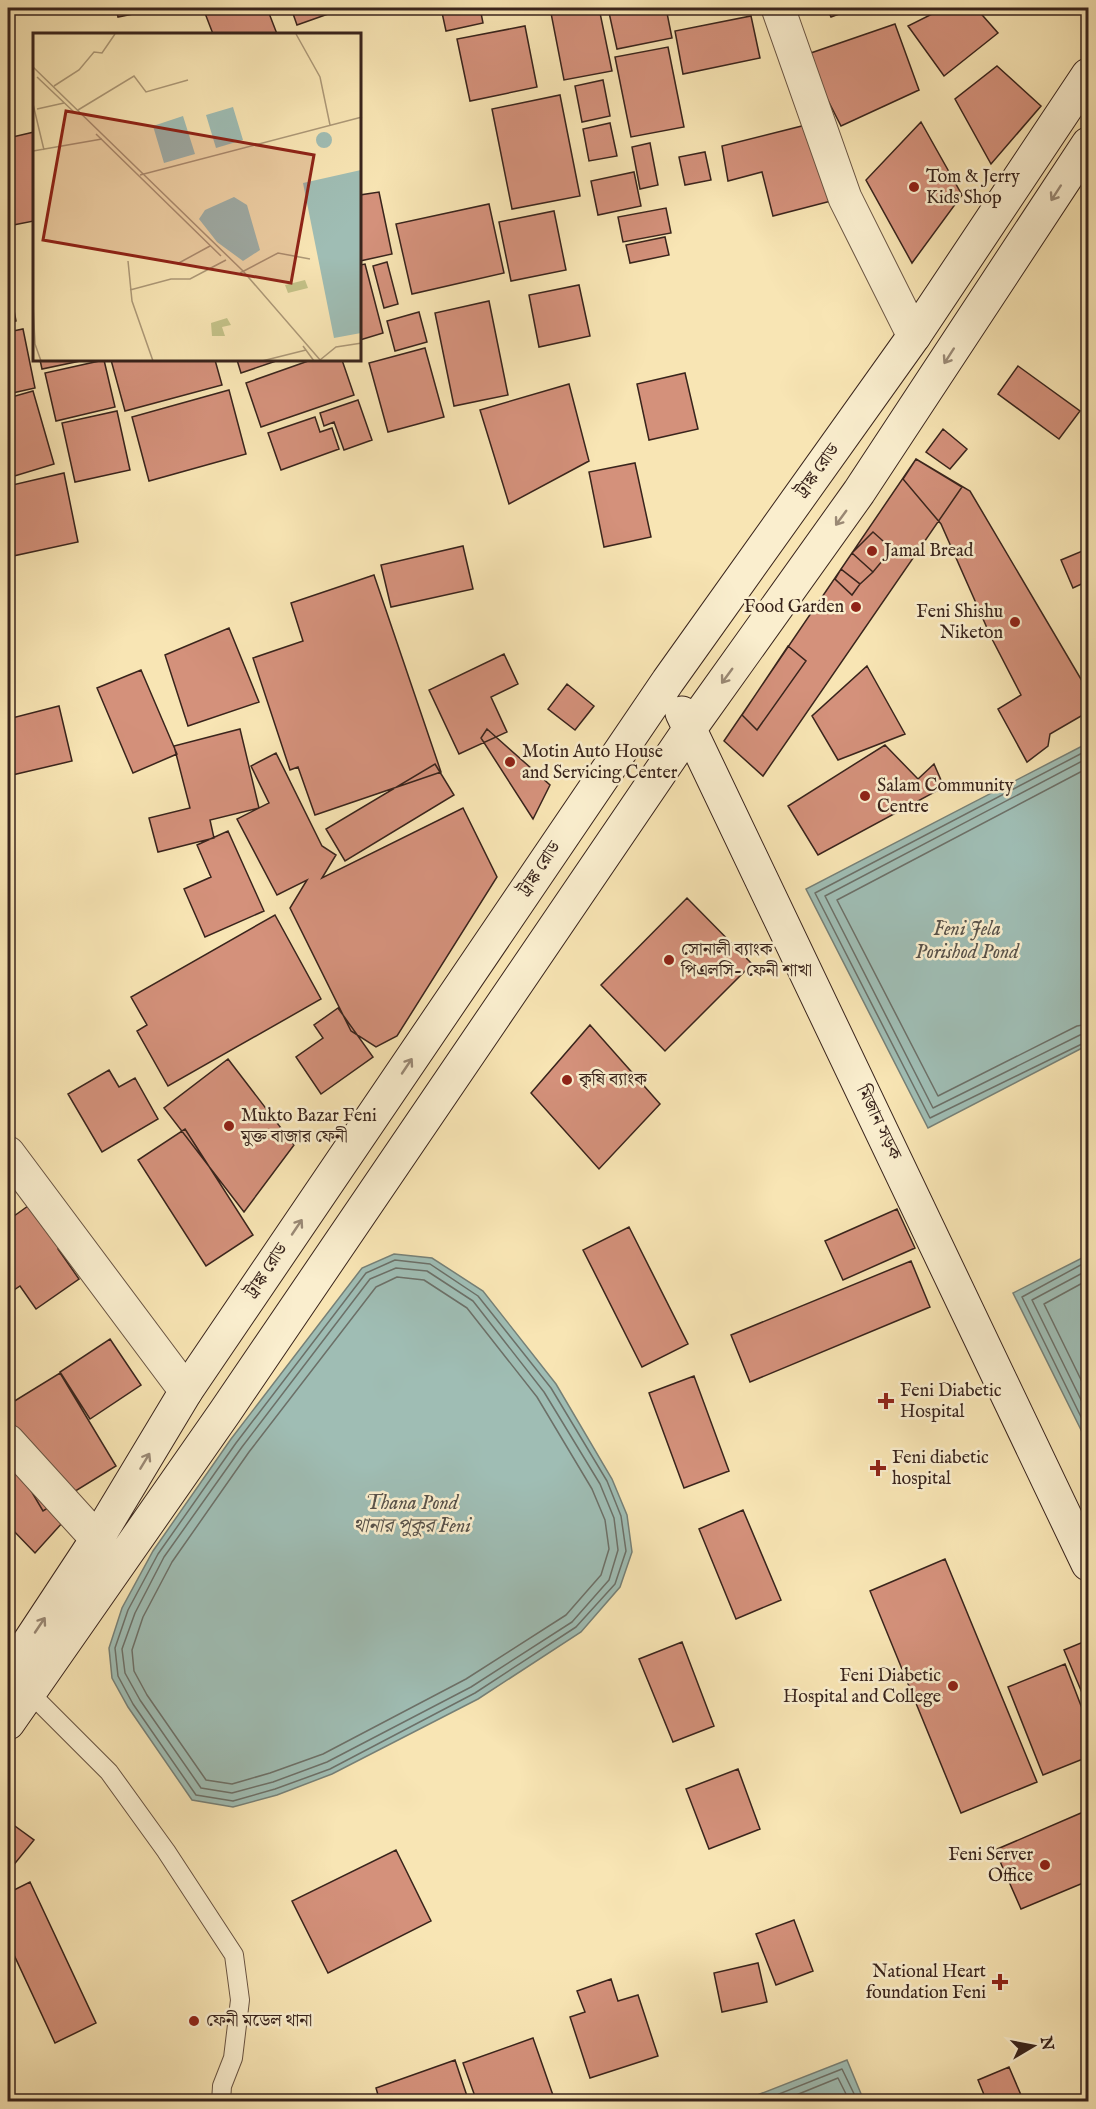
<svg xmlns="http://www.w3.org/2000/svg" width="1096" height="2109" font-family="'IM FELL English','Noto Serif Bengali',serif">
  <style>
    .water { fill: #9fbdb4; stroke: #768077; stroke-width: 1.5 }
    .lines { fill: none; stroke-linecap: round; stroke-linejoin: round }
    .shore { stroke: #6c7068; stroke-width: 1.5 }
    .building { fill: #d4917b; stroke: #39241c; stroke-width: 1.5 }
    .lane-casing { stroke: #695442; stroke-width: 20 }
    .street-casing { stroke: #695442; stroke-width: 35 }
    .secondary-casing { stroke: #39241c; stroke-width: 35 }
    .lane { stroke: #faeece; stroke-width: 18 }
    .street { stroke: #faeece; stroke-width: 33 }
    .secondary { stroke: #faeece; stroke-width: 33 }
    .oneway { stroke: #9a8975 }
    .poi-dot { fill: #8f2418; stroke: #faeece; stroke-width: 2 }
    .labels { text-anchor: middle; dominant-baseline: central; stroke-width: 5; stroke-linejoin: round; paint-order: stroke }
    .poi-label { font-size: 18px; fill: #39241c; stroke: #faeece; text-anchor: start }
    .street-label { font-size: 18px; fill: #39241c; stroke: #faeece }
    .water-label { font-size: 20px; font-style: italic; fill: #58524a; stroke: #faeece }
    .inset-road { fill: none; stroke: #ac9877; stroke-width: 1.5 }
    .view { fill: #8f2418; fill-opacity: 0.15; stroke: #8f2418; stroke-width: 3 }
    .inset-edge { fill: none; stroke: #39241c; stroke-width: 3 }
  </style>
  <rect width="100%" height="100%" fill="#f8e5b4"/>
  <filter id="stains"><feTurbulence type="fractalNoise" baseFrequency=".00333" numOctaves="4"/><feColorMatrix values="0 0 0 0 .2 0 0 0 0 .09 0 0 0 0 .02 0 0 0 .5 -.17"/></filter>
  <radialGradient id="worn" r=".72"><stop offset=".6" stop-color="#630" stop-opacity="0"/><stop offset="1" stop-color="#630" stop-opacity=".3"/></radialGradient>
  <path class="water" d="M 1088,743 L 1088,1045 L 928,1128 L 806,889 Z
    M 394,1254 L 432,1258 L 483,1291 L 556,1384 L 612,1479 L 627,1515 L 632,1552 L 620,1587 L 581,1632 L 478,1699 L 332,1774 L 277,1795 L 233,1807 L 192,1800 L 128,1707 L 112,1678 L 109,1648 L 122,1608 L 153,1551 L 231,1439 L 362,1268 Z
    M 1088,1255 L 1088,1444 L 1013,1293 Z
    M 847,2060 L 864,2101 L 742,2101 Z"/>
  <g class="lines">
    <path class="shore" d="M 1088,750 L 815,893 L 930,1118 L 1088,1041
      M 1088,758 L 825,896 L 933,1108 L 1080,1035 L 1088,1033
      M 1088,768 L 837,900 L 938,1096 L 1077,1026 L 1088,1024
      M 395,1260 L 430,1264 L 478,1296 L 551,1388 L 607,1481 L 621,1516 L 626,1551 L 615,1584 L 576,1627 L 475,1693 L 330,1769 L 275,1789 L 233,1801 L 196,1795 L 133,1704 L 118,1676 L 115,1648 L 128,1610 L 158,1554 L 236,1443 L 366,1273 Z
      M 1088,1261 L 1022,1297 L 1088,1431
      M 396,1268 L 427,1271 L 473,1301 L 544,1392 L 600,1484 L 614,1518 L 618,1550 L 609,1580 L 572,1622 L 471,1687 L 327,1762 L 273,1782 L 232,1793 L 201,1788 L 140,1700 L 125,1673 L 122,1649 L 135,1613 L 164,1557 L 242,1447 L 370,1279 Z
      M 1088,1270 L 1032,1300 L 1088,1414
      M 397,1277 L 424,1280 L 467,1308 L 537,1397 L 592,1489 L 605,1520 L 609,1549 L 601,1575 L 566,1615 L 466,1679 L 323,1754 L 270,1773 L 232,1784 L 206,1780 L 147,1695 L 134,1671 L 132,1650 L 143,1617 L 172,1562 L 249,1452 L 376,1287 Z
      M 1088,1280 L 1044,1304 L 1088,1394
      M 759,2102 L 842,2069 L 858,2102
      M 779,2102 L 838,2078 L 850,2102"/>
  </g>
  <path class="building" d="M 116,8 L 156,8 L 157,9 L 118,17 Z
    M 203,8 L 267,8 L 277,34 L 213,34 Z
    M 291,8 L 345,8 L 297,25 Z
    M 441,8 L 480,8 L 483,23 L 446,31 Z
    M 550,8 L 599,8 L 612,71 L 564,80 Z
    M 608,8 L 666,8 L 672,38 L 617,49 Z
    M 827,8 L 855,8 L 831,17 Z
    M 944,8 L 976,8 L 998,33 L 944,76 L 908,26 Z
    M 751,16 L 760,58 L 683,74 L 675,31 Z
    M 895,24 L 919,90 L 841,126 L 805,55 Z
    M 525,26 L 537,87 L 470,101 L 457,39 Z
    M 668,47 L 684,127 L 631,137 L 615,57 Z
    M 997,66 L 1041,106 L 991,164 L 955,99 Z
    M 603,80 L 610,116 L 582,122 L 575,86 Z
    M 560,95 L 580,196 L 512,209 L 492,109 Z
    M 921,122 L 962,195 L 912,263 L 866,180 Z
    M 610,123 L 617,156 L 589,161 L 583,129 Z
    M 806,125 L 835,200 L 773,216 L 762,172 L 728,181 L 722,146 Z
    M 34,132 L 34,221 L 8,226 L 8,138 Z
    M 650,143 L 658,185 L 640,189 L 632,147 Z
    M 705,152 L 711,180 L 685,185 L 679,157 Z
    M 634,172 L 641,206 L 598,215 L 591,181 Z
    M 379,192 L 392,254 L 360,261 L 360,195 Z
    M 489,204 L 504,273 L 412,294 L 396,224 Z
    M 666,208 L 671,233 L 623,242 L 618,217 Z
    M 554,211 L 566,270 L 511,281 L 499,222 Z
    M 665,237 L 669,255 L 630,263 L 626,245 Z
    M 387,262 L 398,304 L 384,308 L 373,266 Z
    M 365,264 L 383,333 L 360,340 L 360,265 Z
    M 8,279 L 16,321 L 8,323 Z
    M 579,285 L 590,336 L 539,347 L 529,295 Z
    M 489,301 L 508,395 L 454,406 L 435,313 Z
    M 419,312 L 427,342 L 395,351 L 387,321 Z
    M 23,329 L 35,388 L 8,394 L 8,332 Z
    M 425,348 L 444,417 L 388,432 L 369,363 Z
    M 40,360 L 85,360 L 42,369 Z
    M 104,360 L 115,407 L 56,421 L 45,373 Z
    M 111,360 L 215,360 L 222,385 L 125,411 Z
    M 237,360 L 279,360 L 241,373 Z
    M 311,360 L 342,360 L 354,395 L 261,427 L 246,383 Z
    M 1018,366 L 1080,411 L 1059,439 L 998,394 Z
    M 685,373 L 698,429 L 649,440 L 637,384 Z
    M 569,384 L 589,461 L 509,504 L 480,410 Z
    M 229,390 L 246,454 L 149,481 L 132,417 Z
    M 33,391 L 54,464 L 8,478 L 8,398 Z
    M 358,400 L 372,440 L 344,450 L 334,422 L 324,426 L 320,413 Z
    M 117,411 L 130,470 L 75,482 L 62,423 Z
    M 315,417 L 320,432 L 332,428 L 339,449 L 281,470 L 268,433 Z
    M 943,429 L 967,449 L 950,469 L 926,452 Z
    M 916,459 L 962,487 L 763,776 L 724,741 Z
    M 916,459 L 970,491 L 1088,691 L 1088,712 L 1050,734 L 1048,746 L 1027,762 L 998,709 L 1021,695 L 991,637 L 941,524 L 903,479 Z
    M 635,463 L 651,537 L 604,547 L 589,472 Z
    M 64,473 L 78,542 L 13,556 L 8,532 L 8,486 Z
    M 873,532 L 892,549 L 873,572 L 852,553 Z
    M 463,546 L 473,589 L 391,607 L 381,565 Z
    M 1087,549 L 1088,581 L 1073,588 L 1061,560 Z
    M 852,553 L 873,572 L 860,584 L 841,569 Z
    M 841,569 L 860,584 L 852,595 L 835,579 Z
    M 374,575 L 441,772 L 315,815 L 298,767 L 290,770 L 253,658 L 303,641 L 291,603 Z
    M 229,628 L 259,702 L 188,726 L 165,655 Z
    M 788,646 L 806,661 L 757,730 L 742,715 Z
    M 504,654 L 518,684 L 491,697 L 507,732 L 459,754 L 429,690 Z
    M 867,666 L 905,734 L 838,760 L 812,716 Z
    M 141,670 L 177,754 L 133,773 L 97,688 Z
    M 567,684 L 594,706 L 575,730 L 548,709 Z
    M 59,706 L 72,761 L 8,776 L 8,719 Z
    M 240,729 L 259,808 L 210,820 L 214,838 L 158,852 L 149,818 L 190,808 L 174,746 Z
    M 487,729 L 550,785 L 533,819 L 481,738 Z
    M 885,745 L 918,779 L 934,764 L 944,787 L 818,855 L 788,806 Z
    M 276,753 L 322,846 L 336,855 L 322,878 L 463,808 L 497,877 L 397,1036 L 376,1047 L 351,1031 L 290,908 L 307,880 L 277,895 L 237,819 L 269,803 L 251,766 Z
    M 435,764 L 454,795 L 345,861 L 326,829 Z
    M 228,831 L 264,911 L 205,937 L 184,889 L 211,877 L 197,845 Z
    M 687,898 L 752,964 L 665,1051 L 601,985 Z
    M 275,915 L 321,999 L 168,1086 L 137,1031 L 147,1025 L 131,997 Z
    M 338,1008 L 373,1057 L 321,1094 L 296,1057 L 323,1038 L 314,1025 Z
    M 590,1025 L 660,1104 L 599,1169 L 531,1093 Z
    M 228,1059 L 294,1145 L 244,1212 L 164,1108 Z
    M 109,1070 L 119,1087 L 135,1078 L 158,1119 L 102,1152 L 68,1094 Z
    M 185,1129 L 253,1235 L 206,1266 L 138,1160 Z
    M 42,1196 L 72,1239 L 58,1249 L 79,1279 L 36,1309 L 20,1286 L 8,1294 L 8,1207 L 14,1216 Z
    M 897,1209 L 915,1248 L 843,1280 L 825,1241 Z
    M 629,1227 L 688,1344 L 642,1367 L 583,1250 Z
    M 911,1261 L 930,1307 L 750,1382 L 731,1335 Z
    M 110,1339 L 141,1385 L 90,1419 L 60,1372 Z
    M 60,1373 L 116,1466 L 43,1511 L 8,1452 L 8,1405 Z
    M 694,1376 L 729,1471 L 684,1488 L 649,1393 Z
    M 8,1459 L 63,1522 L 35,1553 L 8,1525 Z
    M 743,1510 L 781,1600 L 736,1619 L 699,1529 Z
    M 945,1559 L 1037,1782 L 961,1813 L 870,1591 Z
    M 1088,1640 L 1088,1707 L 1064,1650 Z
    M 682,1642 L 714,1726 L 673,1742 L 639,1659 Z
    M 1065,1664 L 1088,1724 L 1088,1757 L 1043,1775 L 1008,1687 Z
    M 738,1769 L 760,1829 L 709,1849 L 686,1789 Z
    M 1088,1810 L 1088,1881 L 1021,1909 L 995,1850 Z
    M 8,1821 L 34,1840 L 8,1872 Z
    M 396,1850 L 431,1921 L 328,1973 L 292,1901 Z
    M 30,1882 L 96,2023 L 55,2043 L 8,1942 L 8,1893 Z
    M 794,1920 L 813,1971 L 776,1985 L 756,1934 Z
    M 758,1963 L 767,2002 L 722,2012 L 714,1973 Z
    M 611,1979 L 618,2001 L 638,1995 L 658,2056 L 590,2078 L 570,2017 L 585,2012 L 577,1991 Z
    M 533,2038 L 555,2101 L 477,2102 L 463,2063 Z
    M 455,2060 L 469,2102 L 380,2102 L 376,2088 Z
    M 1009,2067 L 1024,2102 L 987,2102 L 978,2080 Z"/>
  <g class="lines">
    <defs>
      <path id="lane" d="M 25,1688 L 109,1772 L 166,1851 L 234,1955 L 240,2000 L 233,2058 L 222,2086 L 221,2102"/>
      <path id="street" d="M 778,8 L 845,198 L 914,336
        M 8,1153 L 186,1391
        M 8,1441 L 97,1539"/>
      <path id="secondary" d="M 682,713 L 1088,1564
        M 8,1674 L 97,1539 L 186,1391 L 668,681 L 914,336 L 1088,75
        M 8,1723 L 225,1412 L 689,730 L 859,492 L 1088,144"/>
    </defs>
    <use href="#lane" class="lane-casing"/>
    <use href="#street" class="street-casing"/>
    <use href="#secondary" class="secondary-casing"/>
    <use href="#lane" class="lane"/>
    <use href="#street" class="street"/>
    <use href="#secondary" class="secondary"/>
  </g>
  <defs><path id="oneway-shaft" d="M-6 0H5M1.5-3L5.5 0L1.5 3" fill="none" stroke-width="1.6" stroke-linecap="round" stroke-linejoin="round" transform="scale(1.5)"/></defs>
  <g class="oneway">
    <use href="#oneway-shaft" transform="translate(1056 193) rotate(123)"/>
    <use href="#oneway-shaft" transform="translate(949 356) rotate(123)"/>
    <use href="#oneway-shaft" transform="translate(841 518) rotate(126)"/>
    <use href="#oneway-shaft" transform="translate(727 676) rotate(126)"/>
    <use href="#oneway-shaft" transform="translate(407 1066) rotate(-56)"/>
    <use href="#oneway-shaft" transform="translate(297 1227) rotate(-56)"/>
    <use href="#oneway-shaft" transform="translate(145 1461) rotate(-59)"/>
    <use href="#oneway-shaft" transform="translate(40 1625) rotate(-56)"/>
  </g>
  <g class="poi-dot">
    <circle cx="914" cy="187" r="6"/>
    <circle cx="872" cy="551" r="6"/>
    <circle cx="856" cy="607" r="6"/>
    <circle cx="1015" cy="622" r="6"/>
    <circle cx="510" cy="762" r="6"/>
    <circle cx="865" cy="796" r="6"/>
    <circle cx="669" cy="960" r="6"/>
    <circle cx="567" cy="1080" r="6"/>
    <circle cx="229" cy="1126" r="6"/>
    <path d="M883 1392h6v6h6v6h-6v6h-6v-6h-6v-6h6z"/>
    <path d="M875 1459h6v6h6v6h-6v6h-6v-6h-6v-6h6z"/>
    <circle cx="953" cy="1686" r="6"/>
    <circle cx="1045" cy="1865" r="6"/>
    <path d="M997 1973h6v6h6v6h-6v6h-6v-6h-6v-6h6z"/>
    <circle cx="194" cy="2021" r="6"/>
  </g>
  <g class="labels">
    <g class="poi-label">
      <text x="926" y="177">Tom &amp; Jerry<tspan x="926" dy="21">Kids Shop</tspan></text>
      <text x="884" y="551">Jamal Bread</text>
      <text x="844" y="607" text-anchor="end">Food Garden</text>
      <text x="1003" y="612" text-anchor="end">Feni Shishu<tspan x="1003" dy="21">Niketon</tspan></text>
      <text x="522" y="752">Motin Auto House<tspan x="522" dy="21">and Servicing Center</tspan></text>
      <text x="877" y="786">Salam Community<tspan x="877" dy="21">Centre</tspan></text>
      <text x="681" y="950">সোনালী ব্যাংক<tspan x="681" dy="21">পিএলসি- ফেনী শাখা</tspan></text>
      <text x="579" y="1080">কৃষি ব্যাংক</text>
      <text x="241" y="1116">Mukto Bazar Feni<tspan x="241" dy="21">মুক্ত বাজার ফেনী</tspan></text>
      <text x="900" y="1391">Feni Diabetic<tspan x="900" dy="21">Hospital</tspan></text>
      <text x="892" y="1458">Feni diabetic<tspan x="892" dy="21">hospital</tspan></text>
      <text x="941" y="1676" text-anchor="end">Feni Diabetic<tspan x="941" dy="21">Hospital and College</tspan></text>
      <text x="1033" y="1855" text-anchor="end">Feni Server<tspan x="1033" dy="21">Office</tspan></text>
      <text x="986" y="1972" text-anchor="end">National Heart<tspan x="986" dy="21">foundation Feni</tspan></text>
      <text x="206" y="2021">ফেনী মডেল থানা</text>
    </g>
    <g class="street-label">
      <text transform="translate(818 471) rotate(-54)">ট্রাঙ্ক রোড</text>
      <text transform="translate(540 869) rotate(-56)">ট্রাঙ্ক রোড</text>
      <text transform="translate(878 1123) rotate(64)">মিজান সড়ক</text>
      <text transform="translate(267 1271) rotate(-56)">ট্রাঙ্ক রোড</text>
    </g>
    <g class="water-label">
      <text x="967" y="929">Feni Jela<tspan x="967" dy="23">Porishod Pond</tspan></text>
      <text x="412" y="1503">Thana Pond<tspan x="412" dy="23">থানার পুকুর Feni</tspan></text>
    </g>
  </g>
  <g transform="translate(33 33)">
    <rect width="328" height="328" fill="#f8e5b4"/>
    <path d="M 272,247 L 275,255 L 255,260 L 252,252 ZM 194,285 L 198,292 L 189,294 L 192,303 L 179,303 L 178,290 Z" fill="#c4c288"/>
    <path d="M 200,74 L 210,107 L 183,115 L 173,82 ZM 150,83 L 162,121 L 131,130 L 120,93 ZM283 107a8 8 0 1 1 16 0a8 8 0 1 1-16 0ZM 328,137 L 328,300 L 301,305 L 270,150 ZM 201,164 L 214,172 L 227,217 L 210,228 L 184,209 L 166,186 L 172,177 Z" fill="#9fbdb4"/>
    <path class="inset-road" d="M 263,1 L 287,44 L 297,92M 0,34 L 210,238 L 288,328M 4,44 L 42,80M 21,53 L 46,37 L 61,19 L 69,20 L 82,1M 0,71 L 11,117M 4,76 L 31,70M 45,77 L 101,43 L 113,59 L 155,47M 63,101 L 188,223M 0,118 L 69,106M 107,142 L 329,84M 95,228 L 99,268 L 120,328M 144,231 L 177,213M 207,240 L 245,220 L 277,226M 97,257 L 138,246 L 157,246 L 193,227M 0,271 L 2,311 L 8,328M 270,313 L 281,328M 287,327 L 303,314 L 329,310M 229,328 L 273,317"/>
    <path class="view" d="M 33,78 L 281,122 L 258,250 L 10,207 Z"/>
    <rect width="328" height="328" class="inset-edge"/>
  </g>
  <rect width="1096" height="2109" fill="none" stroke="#f8e5b4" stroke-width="30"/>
  <rect x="9" y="9" width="1078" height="2091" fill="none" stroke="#39241c" stroke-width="3"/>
  <rect x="15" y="15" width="1066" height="2079" fill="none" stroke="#39241c" stroke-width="1.5"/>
  <g transform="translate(1033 2046) rotate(80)" stroke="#faeece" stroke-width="4.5" paint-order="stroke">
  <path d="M0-4.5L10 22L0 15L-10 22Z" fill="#39241c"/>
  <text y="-9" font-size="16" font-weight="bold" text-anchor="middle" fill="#39241c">N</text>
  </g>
  <rect width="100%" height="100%" filter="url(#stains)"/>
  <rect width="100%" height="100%" fill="url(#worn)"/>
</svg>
